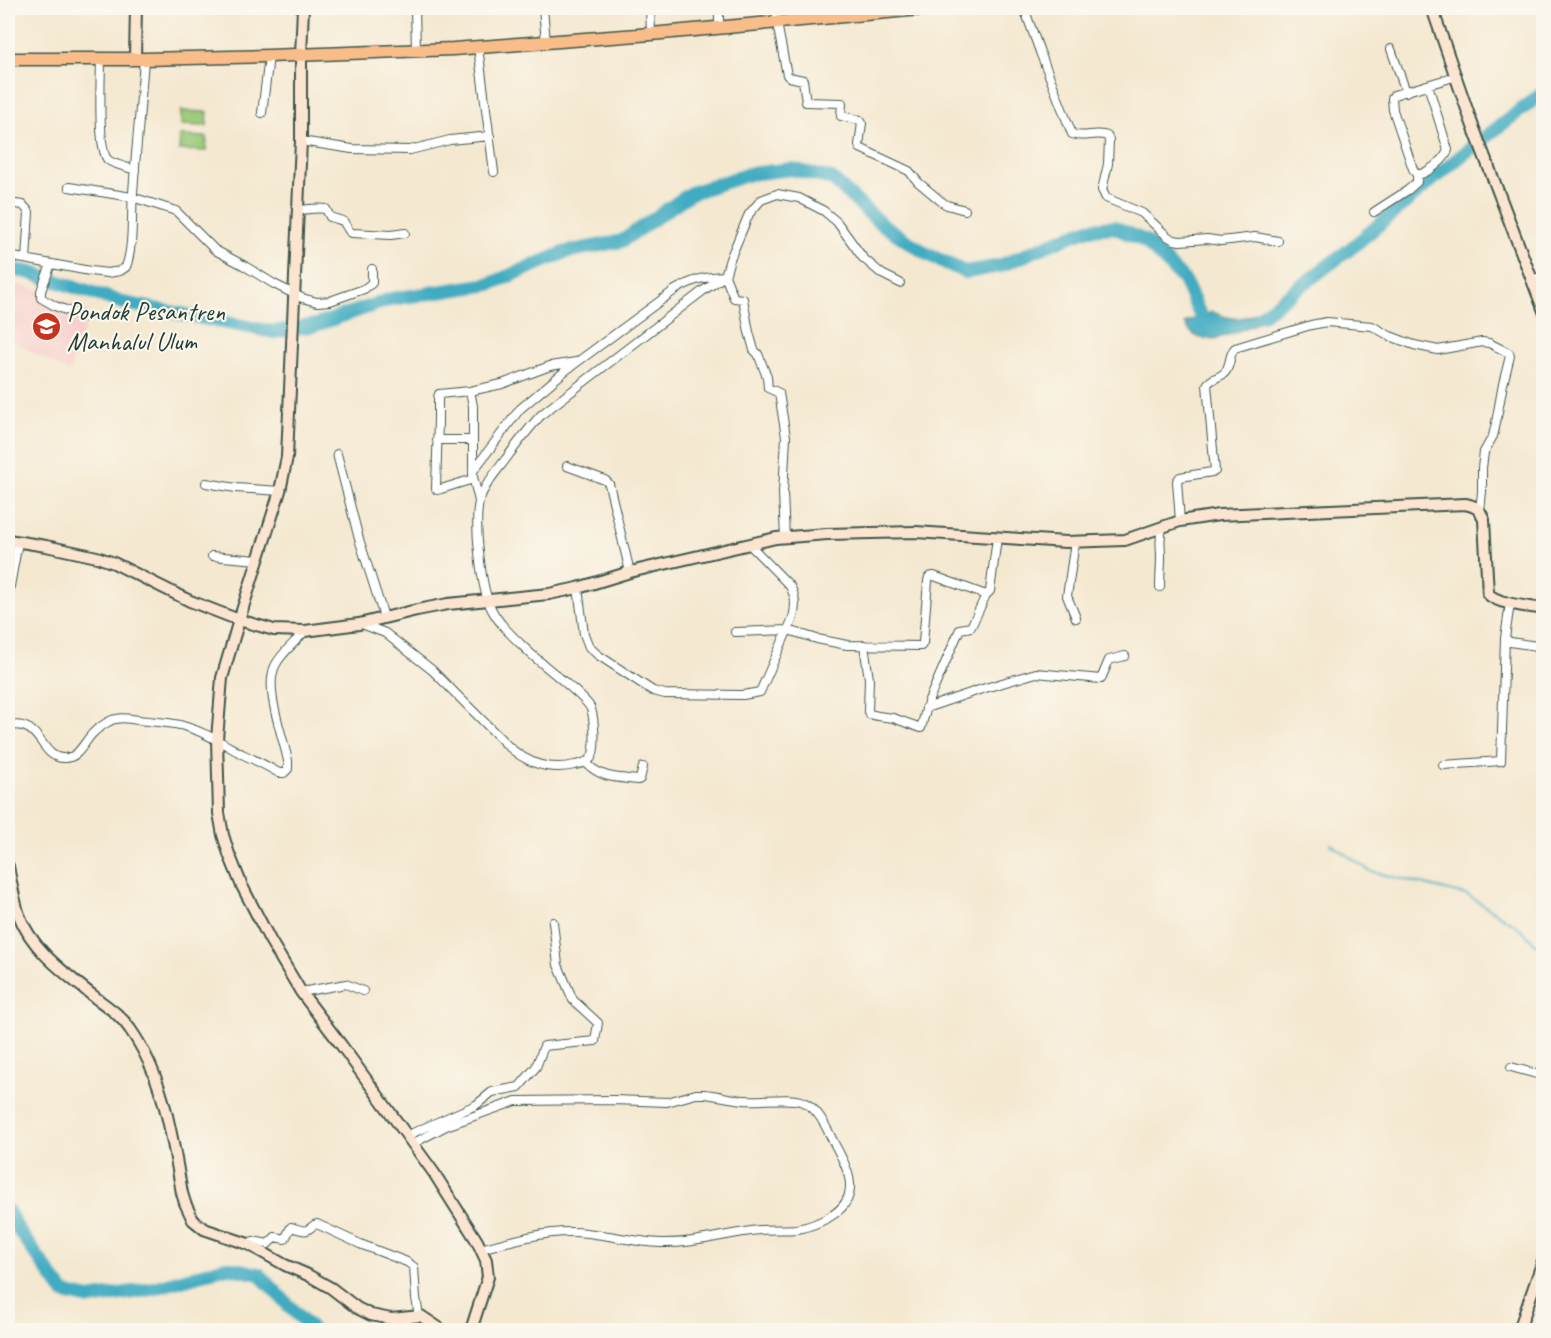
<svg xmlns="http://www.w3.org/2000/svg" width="1551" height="1338" font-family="Caveat,sans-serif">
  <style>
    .built { fill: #f7d0cb }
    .green { fill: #99c978; stroke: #5c8356; stroke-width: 1.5 }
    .water { fill: #41abc1; stroke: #30747a; stroke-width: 1.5 }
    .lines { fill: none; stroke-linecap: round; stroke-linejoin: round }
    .stream { stroke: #41abc1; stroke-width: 2 }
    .river { stroke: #41abc1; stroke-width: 14 }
    .street-casing { stroke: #3f574b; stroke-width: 10 }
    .secondary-casing { stroke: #3f574b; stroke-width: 14 }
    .primary-casing { stroke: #3f574b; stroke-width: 15 }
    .street { stroke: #fff; stroke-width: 8 }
    .secondary { stroke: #fce5d0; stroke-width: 10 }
    .primary { stroke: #f8bd89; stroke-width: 12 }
    .labels { text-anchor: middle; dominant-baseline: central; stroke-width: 4.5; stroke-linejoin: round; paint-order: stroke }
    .poi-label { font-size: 26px; fill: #1f3d34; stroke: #fbf7ec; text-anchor: start }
  </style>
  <rect width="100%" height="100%" fill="#fbf7ec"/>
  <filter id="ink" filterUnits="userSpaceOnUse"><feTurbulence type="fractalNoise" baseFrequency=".0167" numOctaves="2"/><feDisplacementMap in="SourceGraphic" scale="12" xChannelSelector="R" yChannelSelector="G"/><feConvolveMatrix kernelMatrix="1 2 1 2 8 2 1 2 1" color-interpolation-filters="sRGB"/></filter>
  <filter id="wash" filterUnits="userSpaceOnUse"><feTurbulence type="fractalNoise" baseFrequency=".008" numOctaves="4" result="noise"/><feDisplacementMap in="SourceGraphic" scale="24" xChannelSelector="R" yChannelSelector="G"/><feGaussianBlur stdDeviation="1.35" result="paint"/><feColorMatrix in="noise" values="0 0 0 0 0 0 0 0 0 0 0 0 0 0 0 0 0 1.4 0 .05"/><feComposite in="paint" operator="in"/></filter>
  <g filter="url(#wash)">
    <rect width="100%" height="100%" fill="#f4e8d0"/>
    <path class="built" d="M 8,282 L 43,291 L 89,313 L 69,373 L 8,338 Z"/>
    <path class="green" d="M 181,111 L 208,112 L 207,126 L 181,125 Z
      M 180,136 L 207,137 L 206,151 L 179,150 Z"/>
    <path class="water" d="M 1260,310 L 1263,320 C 1241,329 1199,356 1185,323 L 1212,312 C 1232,320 1241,322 1260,310 Z"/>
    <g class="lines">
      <path class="stream" d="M 1331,844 L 1370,871 L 1469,896 L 1517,926 L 1544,952"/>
      <path class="river" d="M 8,269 L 28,272 L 124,303 L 274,332 L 316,325 L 391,299 L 490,284 L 566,252 L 622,241 L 691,193 L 749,174 L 792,169 L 832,179 L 880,223 L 927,254 L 965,272 L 1000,266 L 1055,242 L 1089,229 L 1114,227 L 1145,241 L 1184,280 L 1201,317
        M 1262,315 L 1350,249 L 1461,156 L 1544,92
        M 8,1211 L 19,1231 L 64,1293 L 90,1299 L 151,1289 L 226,1267 L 259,1274 L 312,1330"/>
    </g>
  </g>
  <g filter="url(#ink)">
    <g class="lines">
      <defs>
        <path id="street" d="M 415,8 L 416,50
          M 543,8 L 546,42
          M 650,8 L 651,34
          M 719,8 L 719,28
          M 777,8 L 777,23 L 787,75 L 789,77 L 803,80 L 806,102 L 842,103 L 841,116 L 860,120 L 862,123 L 859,145 L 860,148 L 909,171 L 918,182 L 942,202 L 947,205 L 965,210
          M 1024,8 L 1040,52 L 1072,134 C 1084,139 1096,131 1107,136 L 1109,140 L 1108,164 L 1102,190 L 1106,198 L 1142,213 L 1167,236 L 1174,240 L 1180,241 L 1207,239 L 1221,241 L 1255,237 L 1278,241
          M 478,47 L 494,172
          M 1391,49 L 1406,92
          M 101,58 C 101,76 97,150 108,160 C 115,165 127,167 135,170
          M 262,113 L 269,56
          M 301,141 L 352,149 L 410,150 L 450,140 L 490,136
          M 1417,175 C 1428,173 1445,160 1448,150 L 1428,85
          M 69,187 L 132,197 L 176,211 L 215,250 L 243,265 L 274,284 L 302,298 L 317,302 L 330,301 L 364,289 L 372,283 L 372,269
          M 8,203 L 23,205 L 29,212 L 26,259
          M 298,210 C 310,210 314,207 326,209 L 330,217 L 343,221 L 350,232 L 352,233 L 391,235 L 405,233
          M 1374,212 L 1408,190 L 1417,182 L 1417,175 L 1413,169 L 1393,110 L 1392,98 L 1394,95 L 1457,76
          M 8,256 L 90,271 L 108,273 L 120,271 L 126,267 C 134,245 131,216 133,193 C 136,148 141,103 144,59
          M 51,264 L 41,291 L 41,298 L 55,306 L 85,317
          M 1531,280 L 1544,276
          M 470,391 L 502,384 L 550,366 L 576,362
          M 437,440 L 472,440
          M 337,454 L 359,539 L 384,617
          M 567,466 L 605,480 L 609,484 L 630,572
          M 473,471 L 520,409 L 565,371 L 675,290 C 695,279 702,277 725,276 L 734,298 L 743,299 L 749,332 L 754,350 L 758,354 L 767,377 L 768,388 L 779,393 L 786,437 L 783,493 L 785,538
          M 473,479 L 441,489 L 437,490 L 436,489 L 438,421 L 438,397 L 439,394 L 470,391 L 473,406 L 473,477 L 479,501
          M 206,483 L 236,488 L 280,491
          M 1180,521 L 1177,481 L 1180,477 L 1212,472 L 1215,471 L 1207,385 C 1211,377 1222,378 1226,371 C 1231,363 1229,354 1235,348 L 1311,325 L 1327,322 L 1372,326 L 1390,336 L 1414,345 L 1438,350 L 1482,342 L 1489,343 L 1509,353 L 1510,356 L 1503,384 L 1495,428 L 1493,436 L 1484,452 L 1482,468 L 1482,492 L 1480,510
          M 1075,542 L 1067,596 L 1076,618
          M 212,556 L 258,560
          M 1160,587 C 1160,577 1161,567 1161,557 C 1161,545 1159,540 1162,528
          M 578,588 L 584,634 L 589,647 L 598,655 L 653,691 L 665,694 L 743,695 L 760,692 L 793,618 C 796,606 796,597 790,586 L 750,545
          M 8,597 L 18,542
          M 1510,603 L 1505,638 L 1510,642 L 1544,647
          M 362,624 L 385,633 L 432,670 L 508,746 C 528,764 549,771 575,765 C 580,764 588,763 591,758 C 597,750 594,718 591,709 C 588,699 542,664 531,654 C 517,640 501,627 492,610 C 481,590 473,520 480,498 C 485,484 496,472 505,460 C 517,444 528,429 542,414 L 704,290 L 725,276 L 730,259 L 749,214 L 761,200 L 777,194 L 799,198 L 824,211 L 837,222 L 863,258 L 882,274 L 900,283
          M 735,632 L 788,630 L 817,639 L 847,645 L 921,646 L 923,643 L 928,581 L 929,577 L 934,576 L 986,595 L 990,591 L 997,538
          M 864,645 L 869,679 L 868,711 L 869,714 L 878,716 L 893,718 L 921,728 L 928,702 L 960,629 L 971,627 L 986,595
          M 926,708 L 982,689 L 1036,673 L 1101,679 L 1109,660 L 1125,656
          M 8,726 C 42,719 39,757 63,758 C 79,759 83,743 93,733 C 97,729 103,725 108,722 C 117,716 128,719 139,720 C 153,722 166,722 180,725 C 203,731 222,743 242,754 C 255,760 267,766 279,773 L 284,773 L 288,769 L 288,761 C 283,735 264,690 275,666 C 281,653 295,643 305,631
          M 585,762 C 602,779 615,777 638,780 L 640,779 L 643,767
          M 1443,765 L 1501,761 L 1505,638
          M 301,992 L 346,984 L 363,991
          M 1511,1067 L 1544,1076
          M 406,1136 L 476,1105 L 492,1092 L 519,1087 L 536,1067 L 544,1046 L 595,1041 L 598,1023 L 573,1000 L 558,965 L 553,922
          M 412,1144 L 446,1126 L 516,1101 L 614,1100 L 667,1102 L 696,1094 L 704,1094 C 717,1095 730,1099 744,1100 C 760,1102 790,1096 803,1102 C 818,1108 826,1127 833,1141 C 847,1167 864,1196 831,1216 C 821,1222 809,1227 797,1229 C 785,1230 773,1229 760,1230 C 727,1233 695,1244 661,1243 C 630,1242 601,1232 570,1232 C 540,1232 510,1241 481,1249
          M 248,1244 L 253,1241 L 268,1244 L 275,1237 L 285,1239 L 291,1227 C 296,1228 302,1232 307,1230 C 312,1228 312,1225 317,1224 L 360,1244 L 407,1262 L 414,1267 L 416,1298 L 419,1316"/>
        <path id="secondary" d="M 303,8 L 301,55 L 301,141 L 287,457 L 280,491 L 239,620 L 222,678 L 217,739 L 219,813 L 223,835 L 229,854 L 242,886 L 270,940 L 301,992 L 342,1046 L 434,1173 L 477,1241 L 486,1260 L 488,1277 L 471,1330
          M 1432,8 L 1471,121 L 1544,311
          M 135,58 L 136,8
          M 8,540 L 46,546 L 97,557 L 114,563 L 190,601 L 239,620 L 274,630 L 305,631 L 359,624 L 417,610 L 448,604 L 549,594 L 578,588 L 630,572 L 776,538 L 827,534 L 916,532 L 1066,542 L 1125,540 L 1180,521 L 1219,515 L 1465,504 C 1476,506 1480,509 1484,520 L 1488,594 C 1500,605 1528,606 1544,609
          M 8,866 C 11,882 14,900 19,915 C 32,950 65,973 92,995 C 106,1006 120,1014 130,1029 C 164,1077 172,1136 182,1193 L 185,1203 L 193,1220 L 204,1229 L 248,1244 L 285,1265 L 308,1275 L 331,1288 L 357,1308 L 371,1315 L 391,1319 L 421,1316 L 442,1330
          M 1519,1330 L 1544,1258"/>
        <path id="primary" d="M 8,59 L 144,59 L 269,56 L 453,49 L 651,34 L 931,8"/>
      </defs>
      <use href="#street" class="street-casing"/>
      <use href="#secondary" class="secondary-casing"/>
      <use href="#primary" class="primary-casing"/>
      <use href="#street" class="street"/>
      <use href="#secondary" class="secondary"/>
      <use href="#primary" class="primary"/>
    </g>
  </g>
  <defs>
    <symbol id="school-disc" viewBox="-11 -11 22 22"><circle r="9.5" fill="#c8321e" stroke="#fbf7ec"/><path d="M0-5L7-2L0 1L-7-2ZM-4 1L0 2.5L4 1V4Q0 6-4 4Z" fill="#fff"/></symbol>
  </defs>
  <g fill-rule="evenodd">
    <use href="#school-disc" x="30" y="310" width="33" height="33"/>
  </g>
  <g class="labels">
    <g class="poi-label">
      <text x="67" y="311">Pondok Pesantren<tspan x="67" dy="30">Manhalul Ulum</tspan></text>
    </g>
  </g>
  <rect width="1551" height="1338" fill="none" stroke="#fbf7ec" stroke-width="30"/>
</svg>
